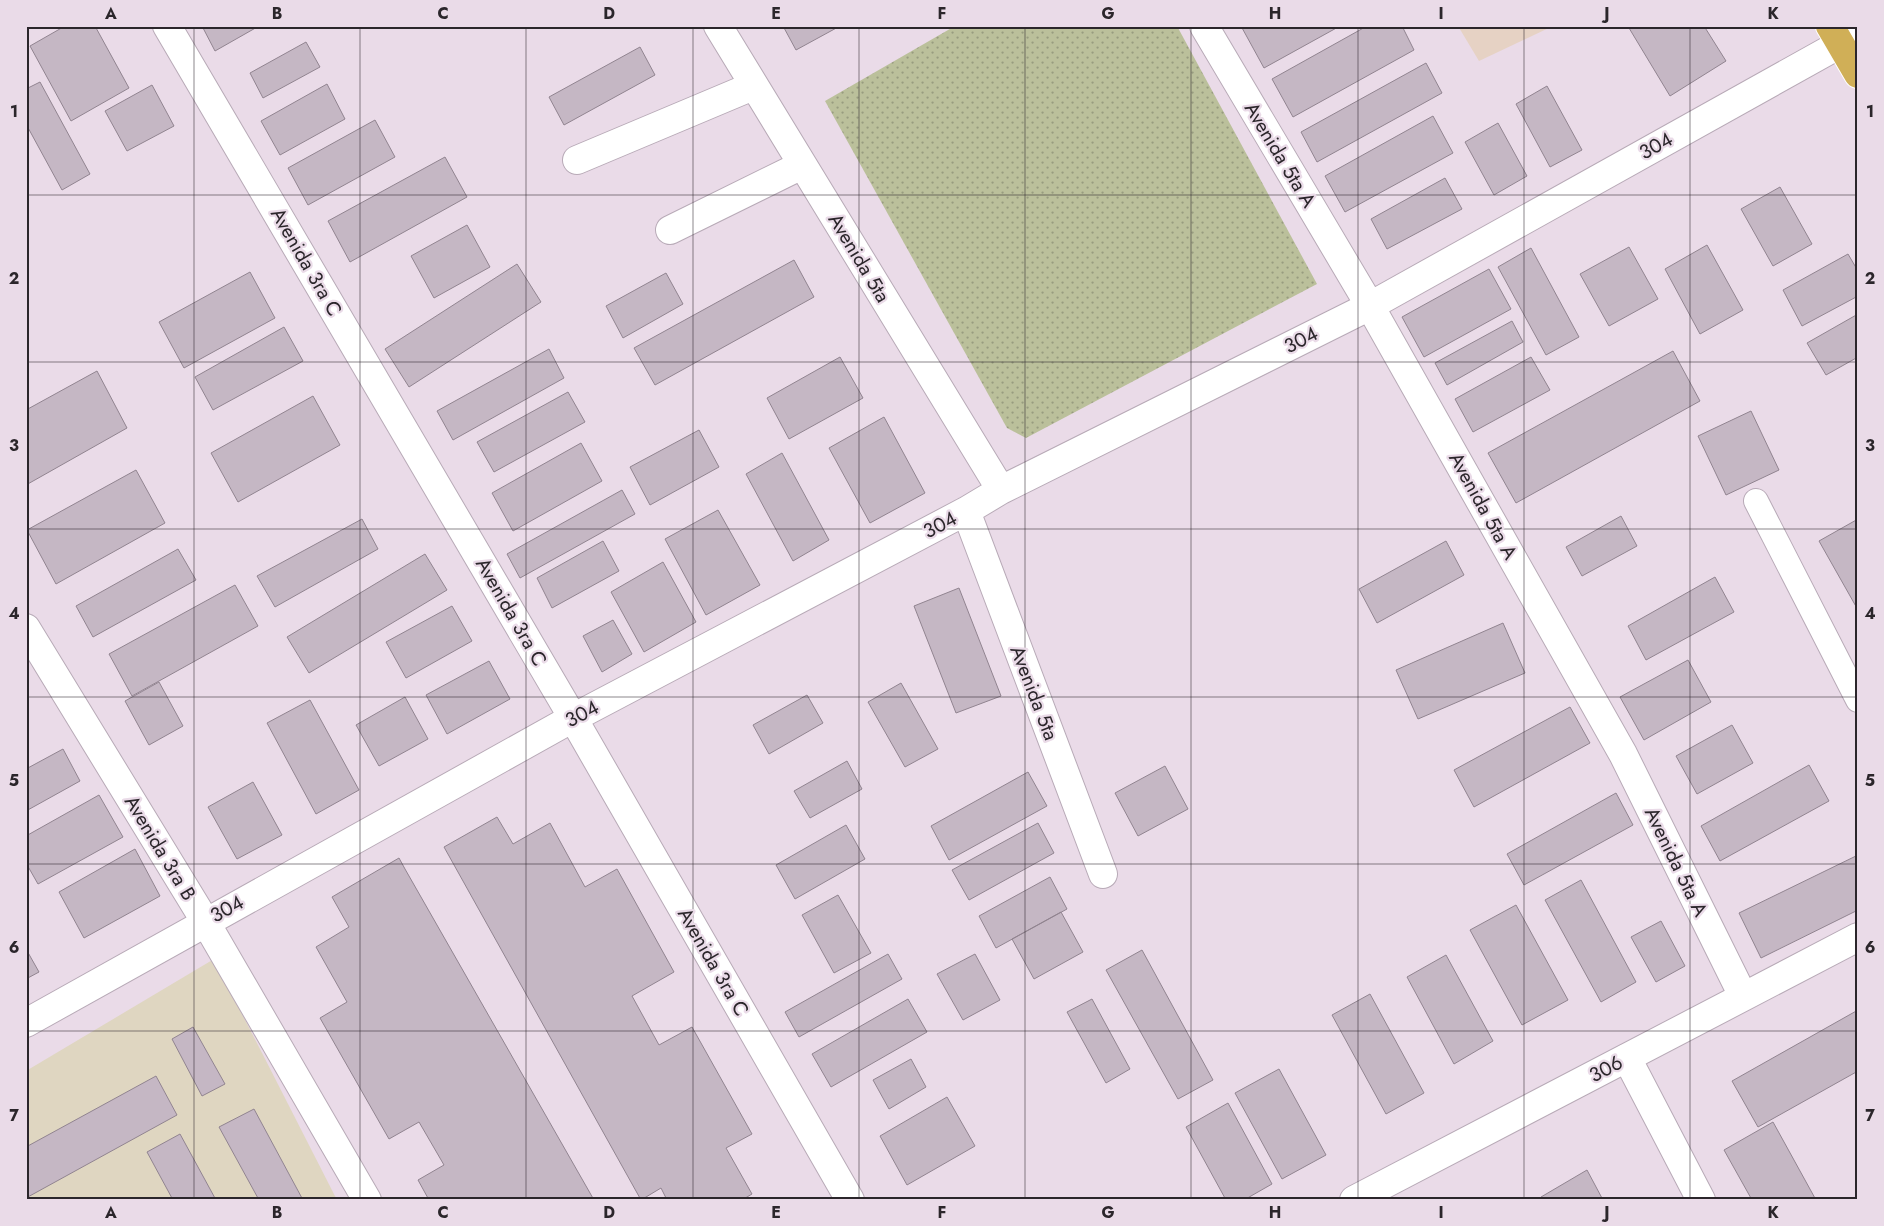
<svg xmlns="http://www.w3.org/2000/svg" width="1884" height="1226" font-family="Jost,sans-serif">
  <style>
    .industrial { fill: #e6d2c4 }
    .education { fill: #dfd6c1 }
    .green { fill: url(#green-dots) }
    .building { fill: #c5b7c4; stroke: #918490 }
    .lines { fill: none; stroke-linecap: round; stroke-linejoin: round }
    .service-casing { stroke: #b8aab7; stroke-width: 26 }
    .minor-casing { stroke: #b8aab7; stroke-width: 30 }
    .tertiary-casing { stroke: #b8aab7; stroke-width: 30 }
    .trunk-casing { stroke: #fff; stroke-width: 30 }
    .service { stroke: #fff; stroke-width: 24 }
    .minor { stroke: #fff; stroke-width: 28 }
    .tertiary { stroke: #fff; stroke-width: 28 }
    .trunk { stroke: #d0af57; stroke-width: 28 }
    .grid { fill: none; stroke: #2b262b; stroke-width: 1; stroke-opacity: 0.55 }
    .labels { text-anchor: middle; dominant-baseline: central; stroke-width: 4.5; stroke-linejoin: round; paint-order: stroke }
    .street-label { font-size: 20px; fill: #2b262b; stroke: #eadbe8 }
    .neatline { fill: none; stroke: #2b262b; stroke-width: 2 }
    .grid-label { font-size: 16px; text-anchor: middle; font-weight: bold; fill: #2b262b }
  </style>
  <defs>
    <pattern id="green-dots" width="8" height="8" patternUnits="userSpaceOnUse" patternTransform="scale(1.25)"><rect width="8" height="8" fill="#bbc09b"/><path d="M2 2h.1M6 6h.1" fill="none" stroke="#989c7f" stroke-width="1.8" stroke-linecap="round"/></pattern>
  </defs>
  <rect width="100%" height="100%" fill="#eadbe8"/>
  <path class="industrial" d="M 1458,26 L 1553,26 L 1479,61 Z"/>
  <path class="education" d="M 214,959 L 337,1200 L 26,1200 L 26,1071 Z"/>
  <path class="green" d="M 955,26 L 1177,26 L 1317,284 L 1026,438 L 1007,428 L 825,101 Z"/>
  <path class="building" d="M 65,26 L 95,26 L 129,88 L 71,121 L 30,46 Z
    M 202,26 L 259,26 L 215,51 Z
    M 783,26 L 840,26 L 796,50 Z
    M 1241,26 L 1340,26 L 1264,68 Z
    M 1367,26 L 1402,26 L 1414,50 L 1293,117 L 1272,79 Z
    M 1631,26 L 1704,26 L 1726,61 L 1670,96 L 1629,28 Z
    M 306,42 L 320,67 L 263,98 L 250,73 Z
    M 640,47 L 655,75 L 564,125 L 549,97 Z
    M 1426,63 L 1442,93 L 1317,162 L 1301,132 Z
    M 40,82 L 90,174 L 62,190 L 26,124 L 26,89 Z
    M 327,84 L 345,119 L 280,155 L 261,121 Z
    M 152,85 L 174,126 L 127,151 L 105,111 Z
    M 1547,86 L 1582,150 L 1550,167 L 1516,104 Z
    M 1433,116 L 1453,153 L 1345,212 L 1325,176 Z
    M 375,120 L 395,157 L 308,205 L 288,168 Z
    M 1498,123 L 1527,176 L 1494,195 L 1465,142 Z
    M 445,157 L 467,197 L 350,262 L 328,221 Z
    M 1445,178 L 1462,209 L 1387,249 L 1371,219 Z
    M 1780,187 L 1812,244 L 1773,266 L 1741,209 Z
    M 467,225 L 490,267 L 434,298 L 411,256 Z
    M 1707,245 L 1743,310 L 1700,334 L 1665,269 Z
    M 1629,247 L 1658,299 L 1609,326 L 1580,274 Z
    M 1531,248 L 1579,337 L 1546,355 L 1498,267 Z
    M 1848,254 L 1858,271 L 1858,296 L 1802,326 L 1783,290 Z
    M 794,260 L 814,297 L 655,385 L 634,348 Z
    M 517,264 L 541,302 L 409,387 L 385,349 Z
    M 1489,269 L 1511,309 L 1424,357 L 1402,317 Z
    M 250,272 L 275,318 L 184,368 L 159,322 Z
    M 666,273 L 683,304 L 623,338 L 606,306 Z
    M 1858,314 L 1858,357 L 1826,375 L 1807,343 Z
    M 1512,321 L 1523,342 L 1447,385 L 1435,363 Z
    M 284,327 L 303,361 L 213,410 L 195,377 Z
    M 549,349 L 564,378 L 453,440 L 437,411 Z
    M 1673,351 L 1700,401 L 1516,503 L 1488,453 Z
    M 840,357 L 863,398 L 789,439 L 767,398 Z
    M 1531,357 L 1550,390 L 1473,432 L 1455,399 Z
    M 97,371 L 127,428 L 26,485 L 26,410 Z
    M 568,392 L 585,422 L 494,472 L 477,442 Z
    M 313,396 L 340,445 L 238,502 L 211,453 Z
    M 1751,411 L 1779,470 L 1726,495 L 1698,436 Z
    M 884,417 L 925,493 L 870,523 L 829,448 Z
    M 699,430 L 719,467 L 650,505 L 630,467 Z
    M 581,443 L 602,481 L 513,531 L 492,493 Z
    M 782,453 L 829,540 L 793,561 L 746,474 Z
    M 136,470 L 165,523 L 56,584 L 27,530 Z
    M 622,490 L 635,514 L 520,578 L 507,554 Z
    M 718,510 L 760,585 L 706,615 L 665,539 Z
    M 1621,516 L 1637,546 L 1582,576 L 1566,547 Z
    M 362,519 L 378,549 L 275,607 L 257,576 Z
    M 1858,519 L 1858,610 L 1819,541 Z
    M 603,541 L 619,571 L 552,608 L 537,578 Z
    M 1446,541 L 1464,575 L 1377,623 L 1359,589 Z
    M 178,549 L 196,580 L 93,637 L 76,606 Z
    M 425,554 L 447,590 L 309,673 L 287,637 Z
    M 663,562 L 696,622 L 644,652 L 611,592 Z
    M 1715,577 L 1734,612 L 1646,660 L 1628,626 Z
    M 235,585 L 258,626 L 132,696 L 109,654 Z
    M 959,588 L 1001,696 L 956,713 L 914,606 Z
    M 452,606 L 472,641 L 406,678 L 386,642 Z
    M 613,620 L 632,654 L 602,672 L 583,636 Z
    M 1503,623 L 1525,673 L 1418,719 L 1396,670 Z
    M 1688,660 L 1711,702 L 1644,740 L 1620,697 Z
    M 489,661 L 510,699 L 447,734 L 426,695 Z
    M 159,682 L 183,726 L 149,745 L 125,701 Z
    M 901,683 L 938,749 L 905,767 L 868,702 Z
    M 807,695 L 823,723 L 769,754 L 753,725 Z
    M 405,697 L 428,739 L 379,766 L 356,725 Z
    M 310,700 L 359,790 L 316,814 L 267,723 Z
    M 1570,707 L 1590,743 L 1474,807 L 1454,770 Z
    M 1732,725 L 1753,763 L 1697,794 L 1676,756 Z
    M 63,749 L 80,781 L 26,811 L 26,769 Z
    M 847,761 L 862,789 L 810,818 L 794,791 Z
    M 1809,765 L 1829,801 L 1720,861 L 1701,826 Z
    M 1165,766 L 1188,809 L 1138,836 L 1115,793 Z
    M 1028,772 L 1047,806 L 949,860 L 931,826 Z
    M 253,782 L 282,835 L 237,859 L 208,807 Z
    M 1616,793 L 1633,825 L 1524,885 L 1507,854 Z
    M 99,795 L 123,837 L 38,884 L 26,863 L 26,836 Z
    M 497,817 L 513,844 L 550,823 L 585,887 L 617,869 L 674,972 L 632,996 L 659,1045 L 692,1027 L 752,1134 L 726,1148 L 752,1194 L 742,1200 L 667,1200 L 661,1188 L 641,1200 L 444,847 Z
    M 1038,823 L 1054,853 L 969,900 L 952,870 Z
    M 846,825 L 865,859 L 795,899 L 776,865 Z
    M 135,849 L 160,896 L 84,938 L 59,892 Z
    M 1858,855 L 1858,910 L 1761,958 L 1739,913 Z
    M 399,858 L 405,869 L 594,1200 L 429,1200 L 418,1180 L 444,1165 L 419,1122 L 389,1139 L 320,1018 L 347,1002 L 316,947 L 349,927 L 332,897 Z
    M 1050,877 L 1067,909 L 996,948 L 979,916 Z
    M 1581,880 L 1636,982 L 1601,1002 L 1545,900 Z
    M 838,895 L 871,953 L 834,973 L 802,915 Z
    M 1516,905 L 1568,1000 L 1522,1025 L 1470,930 Z
    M 1061,912 L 1083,952 L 1034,979 L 1012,939 Z
    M 1661,921 L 1685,966 L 1656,982 L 1631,937 Z
    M 26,949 L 39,972 L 26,979 Z
    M 1142,950 L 1213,1080 L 1178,1099 L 1106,970 Z
    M 888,954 L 902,979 L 799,1037 L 785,1012 Z
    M 975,954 L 1000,1000 L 963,1020 L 937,974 Z
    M 1446,955 L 1493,1041 L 1454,1064 L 1407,977 Z
    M 1370,994 L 1424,1093 L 1386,1114 L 1332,1015 Z
    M 908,999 L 927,1032 L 831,1087 L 812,1054 Z
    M 1092,999 L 1130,1069 L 1106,1083 L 1067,1012 Z
    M 1858,1010 L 1858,1071 L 1758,1127 L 1732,1081 Z
    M 193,1027 L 225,1084 L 202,1096 L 172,1039 Z
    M 911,1059 L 926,1087 L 889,1109 L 873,1080 Z
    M 1279,1069 L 1326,1155 L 1282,1179 L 1235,1093 Z
    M 156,1076 L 177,1115 L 26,1198 L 26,1147 Z
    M 947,1097 L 975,1146 L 907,1185 L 880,1136 Z
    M 1228,1103 L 1272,1184 L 1244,1200 L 1226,1200 L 1186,1127 Z
    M 254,1109 L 303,1200 L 259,1200 L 219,1127 Z
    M 1773,1122 L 1816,1200 L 1752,1200 L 1724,1150 Z
    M 180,1134 L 216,1200 L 173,1200 L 147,1152 Z
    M 1587,1170 L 1603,1200 L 1542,1200 L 1541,1197 Z"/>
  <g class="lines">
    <defs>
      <path id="service" d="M 1756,501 L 1858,700"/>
      <path id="minor" d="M 167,26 L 573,718 L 850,1200
        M 718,26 L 1001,490
        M 1204,26 L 1370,306 L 1623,754 L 1743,996
        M 577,160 L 753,86
        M 670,230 L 802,165
        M 966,511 L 1103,874
        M 26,628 L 205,921 L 367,1200
        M 26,1023 L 573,718 L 966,511 L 1001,490 L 1370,306 L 1858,34
        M 1627,1058 L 1701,1200"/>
      <path id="tertiary" d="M 1354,1200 L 1858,937"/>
      <path id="trunk" d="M 1830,26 L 1858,74"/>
    </defs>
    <use href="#service" class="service-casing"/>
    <use href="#minor" class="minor-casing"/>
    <use href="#tertiary" class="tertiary-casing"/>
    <use href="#trunk" class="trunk-casing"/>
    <use href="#service" class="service"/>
    <use href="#minor" class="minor"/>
    <use href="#tertiary" class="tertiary"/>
    <use href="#trunk" class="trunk"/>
  </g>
  <path class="grid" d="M 194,26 L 194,1200M 360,26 L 360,1200M 526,26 L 526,1200M 693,26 L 693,1200M 859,26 L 859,1200M 1025,26 L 1025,1200M 1191,26 L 1191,1200M 1358,26 L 1358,1200M 1524,26 L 1524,1200M 1690,26 L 1690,1200M 26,195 L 1858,195M 26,362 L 1858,362M 26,529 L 1858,529M 26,697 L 1858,697M 26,864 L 1858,864M 26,1031 L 1858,1031"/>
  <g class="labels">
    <g class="street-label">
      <text transform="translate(1656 146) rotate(-29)">304</text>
      <text transform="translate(1280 155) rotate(59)">Avenida 5ta A</text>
      <text transform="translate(859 258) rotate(59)">Avenida 5ta</text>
      <text transform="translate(306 262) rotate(60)">Avenida 3ra C</text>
      <text transform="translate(1301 340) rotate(-27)">304</text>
      <text transform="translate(1483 506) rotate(61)">Avenida 5ta A</text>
      <text transform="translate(940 525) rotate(-28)">304</text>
      <text transform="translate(511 612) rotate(60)">Avenida 3ra C</text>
      <text transform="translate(1034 693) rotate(69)">Avenida 5ta</text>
      <text transform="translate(582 714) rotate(-28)">304</text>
      <text transform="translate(160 848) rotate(59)">Avenida 3ra B</text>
      <text transform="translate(1676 862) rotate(64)">Avenida 5ta A</text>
      <text transform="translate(227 909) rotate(-29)">304</text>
      <text transform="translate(713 962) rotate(60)">Avenida 3ra C</text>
      <text transform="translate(1606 1069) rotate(-28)">306</text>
    </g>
  </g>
  <rect width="1884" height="1226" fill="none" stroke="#eadbe8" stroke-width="55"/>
  <rect x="28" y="28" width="1828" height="1170" class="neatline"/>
  <g class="grid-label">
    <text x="111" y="19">A</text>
    <text x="277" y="19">B</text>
    <text x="443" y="19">C</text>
    <text x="609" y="19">D</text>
    <text x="776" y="19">E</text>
    <text x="942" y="19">F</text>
    <text x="1108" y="19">G</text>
    <text x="1275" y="19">H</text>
    <text x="1441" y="19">I</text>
    <text x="1607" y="19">J</text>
    <text x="1773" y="19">K</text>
    <text x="14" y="117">1</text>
    <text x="1870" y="117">1</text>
    <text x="14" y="284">2</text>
    <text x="1870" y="284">2</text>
    <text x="14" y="451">3</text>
    <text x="1870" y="451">3</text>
    <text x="14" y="619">4</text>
    <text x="1870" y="619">4</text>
    <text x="14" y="786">5</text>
    <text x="1870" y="786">5</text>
    <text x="14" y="953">6</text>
    <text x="1870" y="953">6</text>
    <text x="14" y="1121">7</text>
    <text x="1870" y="1121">7</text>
    <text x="111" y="1218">A</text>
    <text x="277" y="1218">B</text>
    <text x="443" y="1218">C</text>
    <text x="609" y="1218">D</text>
    <text x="776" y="1218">E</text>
    <text x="942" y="1218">F</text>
    <text x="1108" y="1218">G</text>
    <text x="1275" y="1218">H</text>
    <text x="1441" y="1218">I</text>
    <text x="1607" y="1218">J</text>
    <text x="1773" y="1218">K</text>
  </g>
</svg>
